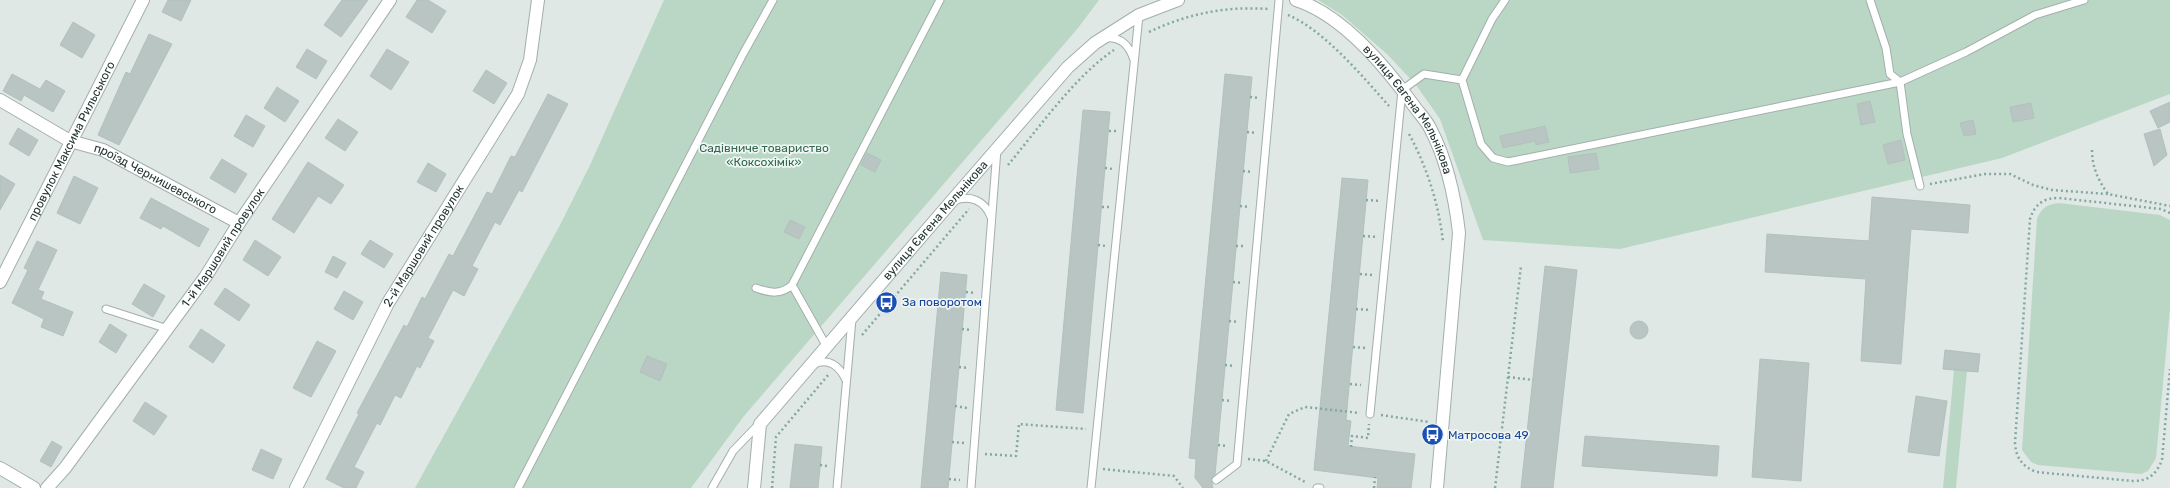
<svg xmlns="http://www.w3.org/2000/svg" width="2170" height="488" font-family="Rubik,sans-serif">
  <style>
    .green { fill: #bad7c6 }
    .building { fill: #b8c5c2; stroke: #b2c1bd }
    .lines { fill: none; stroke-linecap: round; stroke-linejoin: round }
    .service-casing { stroke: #a3afac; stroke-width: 9 }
    .minor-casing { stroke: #a3afac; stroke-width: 14 }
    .tertiary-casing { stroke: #a3afac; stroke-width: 14 }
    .path { stroke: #83a8a2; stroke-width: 2.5; stroke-dasharray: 2 3; stroke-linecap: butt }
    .service { stroke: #fff; stroke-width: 7 }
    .minor { stroke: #fff; stroke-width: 12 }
    .tertiary { stroke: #fff; stroke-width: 12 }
    .labels { text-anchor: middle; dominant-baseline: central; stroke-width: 3.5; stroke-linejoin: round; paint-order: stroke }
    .street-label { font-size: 12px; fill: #223634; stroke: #eff5f3 }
    .park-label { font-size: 12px; fill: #31684f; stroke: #eff5f3 }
    .transit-label { font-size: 12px; fill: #164399; stroke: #eff5f3; text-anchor: start }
  </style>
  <rect width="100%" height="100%" fill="#dfe8e5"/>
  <path class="green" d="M 664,0 L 1099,0 L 1078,28 L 744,416 L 691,488 L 415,488 L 559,227 L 590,165 Z
    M 1318,0 L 2170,0 L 2170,94 L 2002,158 L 1620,249 L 1483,240 L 1440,119 L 1416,85 L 1388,55 L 1342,15 Z
    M 2059,203 L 2160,215 L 2170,220 L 2170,309 L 2156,458 L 2148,471 L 2141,474 L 2038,465 L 2031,462 L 2022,450 L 2037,219 C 2041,208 2048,204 2059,203 Z
    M 1945,350 L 1980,354 L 1978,372 L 1967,371 L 1956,488 L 1943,488 L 1954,370 L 1943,369 Z"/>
  <path class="building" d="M 168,0 L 191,0 L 181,21 L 162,12 Z
    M 342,0 L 368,0 L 341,37 L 324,25 Z
    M 417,0 L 428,0 L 446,11 L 432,33 L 406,17 Z
    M 73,22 L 95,35 L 82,58 L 60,45 Z
    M 149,34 L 172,44 L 119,145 L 98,135 L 126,72 L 130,74 Z
    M 307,49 L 327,61 L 316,79 L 296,67 Z
    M 387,49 L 409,62 L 391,90 L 370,76 Z
    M 486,70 L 507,83 L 494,104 L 473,91 Z
    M 12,74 L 40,89 L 46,80 L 65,91 L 53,112 L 24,95 L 21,101 L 3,91 Z
    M 1225,74 L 1252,77 L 1215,475 L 1211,480 L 1213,488 L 1203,488 L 1195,478 L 1196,459 L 1189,458 Z
    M 277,87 L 299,101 L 285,122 L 264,108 Z
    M 548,94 L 568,104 L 522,192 L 519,190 L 500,225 L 495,222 L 472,266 L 478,269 L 464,296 L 453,290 L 428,338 L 434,341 L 420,368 L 417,366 L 401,398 L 395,395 L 380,425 L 377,423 L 354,467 L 364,472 L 356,488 L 344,488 L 326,479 L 359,414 L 357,413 L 404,325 L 407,327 L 422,297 L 425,299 L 449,254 L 453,256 L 487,192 L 492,194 L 511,156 L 515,157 Z
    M 1870,101 L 1875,122 L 1861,125 L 1857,104 Z
    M 2170,102 L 2170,122 L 2158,128 L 2150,111 Z
    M 2031,103 L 2034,118 L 2013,122 L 2010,107 Z
    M 1083,110 L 1110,112 L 1083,413 L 1056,410 Z
    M 246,115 L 265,126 L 253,147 L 234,136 Z
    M 338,119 L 358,132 L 345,151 L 325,138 Z
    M 1973,120 L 1976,134 L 1964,136 L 1960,123 Z
    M 1545,126 L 1549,142 L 1536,145 L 1535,141 L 1503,148 L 1500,136 Z
    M 18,128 L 38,140 L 29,156 L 9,144 Z
    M 2160,129 L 2167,155 L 2154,166 L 2144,134 Z
    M 1901,140 L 1905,160 L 1888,164 L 1883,145 Z
    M 867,153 L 881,160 L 875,172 L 861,165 Z
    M 1596,153 L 1599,169 L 1570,173 L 1568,157 Z
    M 222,159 L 247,174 L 235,193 L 210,178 Z
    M 308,162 L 344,185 L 331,204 L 318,196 L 294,233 L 272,219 Z
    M 428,163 L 446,174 L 436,192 L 417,182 Z
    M 0,175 L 15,184 L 0,210 Z
    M 74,176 L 98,188 L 80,224 L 57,213 Z
    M 1342,178 L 1368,180 L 1346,420 L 1351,421 L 1348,446 L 1415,454 L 1411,488 L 1377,488 L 1378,478 L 1314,470 Z
    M 1872,197 L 1970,205 L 1968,233 L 1911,229 L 1901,364 L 1861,361 L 1866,279 L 1765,272 L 1767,234 L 1869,241 Z
    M 151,198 L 209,229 L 199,247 L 163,226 L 161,229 L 140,218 Z
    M 790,220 L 805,227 L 799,239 L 784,232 Z
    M 255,240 L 281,257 L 268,276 L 243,260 Z
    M 370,240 L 393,254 L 384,268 L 361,254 Z
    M 37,241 L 57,250 L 38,290 L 44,292 L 41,299 L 73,312 L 63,336 L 41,327 L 44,319 L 12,303 L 28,270 L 24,268 Z
    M 333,256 L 346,263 L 337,278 L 325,272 Z
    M 1545,266 L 1577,270 L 1553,488 L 1521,488 Z
    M 941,272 L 967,275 L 959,367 L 948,488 L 921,488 Z
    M 144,284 L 165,296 L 153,317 L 132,304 Z
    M 225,288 L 250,305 L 239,321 L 214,304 Z
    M 344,291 L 363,302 L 353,320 L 334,309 Z
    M1630 330a9 9 0 1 1 18 0a9 9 0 1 1-18 0Z
    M 110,324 L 127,335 L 116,353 L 99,342 Z
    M 201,329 L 225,345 L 213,363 L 189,347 Z
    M 317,341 L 336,351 L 311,397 L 293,388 Z
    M 1945,350 L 1980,354 L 1978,372 L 1943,369 Z
    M 647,356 L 667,364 L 660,381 L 640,372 Z
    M 1760,359 L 1809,363 L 1801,481 L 1752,477 Z
    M 1916,396 L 1947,401 L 1939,456 L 1908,452 Z
    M 145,402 L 167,416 L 154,435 L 133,421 Z
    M 1585,436 L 1719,446 L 1717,476 L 1582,466 Z
    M 52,441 L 62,447 L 51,467 L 40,461 Z
    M 795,444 L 822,447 L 818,488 L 790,488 Z
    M 261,449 L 282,459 L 273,479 L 252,470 Z"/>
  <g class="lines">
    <defs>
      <path id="service" d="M 1870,0 L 1886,48 L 1890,74 L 1900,82 L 1907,134 L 1920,186
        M 1104,38 C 1121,36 1129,45 1134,60
        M 1462,80 L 1481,144 L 1493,158 L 1508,162 L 1900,82 L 1966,52 L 2035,15 L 2084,0
        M 954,201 C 970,194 985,201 991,217
        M 756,288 C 770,293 781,295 792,285
        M 106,309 L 168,329
        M 827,347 L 792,285 L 940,0
        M 814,364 C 829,357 840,367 846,380
        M 1370,414 L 1402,90 L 1424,74 L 1462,80 L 1492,19 L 1505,0
        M 1216,480 L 1237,464 L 1279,0
        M 518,488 L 743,54 L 773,0
        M 712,488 L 733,451 L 759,424
        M 837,488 L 852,319
        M 971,488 L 997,149
        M 1091,488 L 1139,15
        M 1317,488 L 1320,488"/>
      <g id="minor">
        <path id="s1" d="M 0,100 L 70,141 L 103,150 L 239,223"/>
        <path id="s2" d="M 0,282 L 143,0"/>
        <path d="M 0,468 L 34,488"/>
        <path id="s3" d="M 47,488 L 65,468 L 206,276 L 239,223 L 390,0"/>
        <path id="s4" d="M 296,488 L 388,303 L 518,94 L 530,60 L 538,0"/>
      </g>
      <g id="tertiary">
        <path id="s5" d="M 1296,0 C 1343,15 1386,67 1414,106 C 1419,113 1426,120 1430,128 C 1447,160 1455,197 1459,233 L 1437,488"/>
        <path id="s6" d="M 754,488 L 760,424 L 950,203 L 1068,67 L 1095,43 L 1139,15 L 1178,0"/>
      </g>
    </defs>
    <use href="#service" class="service-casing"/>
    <use href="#minor" class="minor-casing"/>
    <use href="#tertiary" class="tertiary-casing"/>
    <path class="path" d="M 1288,15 C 1324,30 1363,77 1389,106
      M 1149,32 C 1187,14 1225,6 1268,9
      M 1250,97 L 1259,98
      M 1109,131 L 1116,131
      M 1247,132 L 1256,133
      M 1409,134 C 1427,167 1439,205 1443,242
      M 2092,150 C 2092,167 2098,180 2108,194 L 2170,206
      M 1008,165 C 1038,129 1076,75 1114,50
      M 1105,168 L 1113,169
      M 1243,171 L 1252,172
      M 1930,184 L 1985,174 L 2010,174 L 2033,185 L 2052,190 L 2108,194
      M 1366,200 L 1380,201
      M 1240,206 L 1249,207
      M 1102,207 L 1109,207
      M 2170,213 L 2161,209 L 2059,198 C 2043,198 2035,204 2030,219 L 2015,443 C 2016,458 2022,466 2036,472 L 2133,481 C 2148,481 2156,475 2162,460 L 2170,369
      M 1363,236 L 1377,237
      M 1098,245 L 1106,246
      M 1236,246 L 1246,246
      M 1360,274 L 1373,275
      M 1233,282 L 1242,283
      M 966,292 L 975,293
      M 1356,309 L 1370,310
      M 1229,321 L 1238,322
      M 962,329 L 972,330
      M 862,335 L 969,209
      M 1353,347 L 1366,348
      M 1225,365 L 1234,366
      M 959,367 L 969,368
      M 1508,377 L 1533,380
      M 1350,384 L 1361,385
      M 1222,400 L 1231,401
      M 955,406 L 967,408
      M 1381,415 L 1429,422
      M 952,442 L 964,443
      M 1218,445 L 1227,446
      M 1351,447 L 1352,436 L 1368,438 L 1369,424
      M 985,454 L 1016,456 L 1019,424 L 1086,429
      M 1248,459 L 1266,461 L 1307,483
      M 1266,461 L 1289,414 L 1305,407 L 1360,413
      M 820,465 L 827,466
      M 1103,469 L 1174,476 L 1183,488
      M 949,479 L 960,480
      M 772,488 L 776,437 L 829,374
      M 1374,488 L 1375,477
      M 1495,488 L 1521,266"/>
    <use href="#service" class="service"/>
    <use href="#minor" class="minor"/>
    <use href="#tertiary" class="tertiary"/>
  </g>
  <defs>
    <symbol id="bus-disc" viewBox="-11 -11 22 22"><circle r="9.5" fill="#1a4fb4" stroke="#eff5f3"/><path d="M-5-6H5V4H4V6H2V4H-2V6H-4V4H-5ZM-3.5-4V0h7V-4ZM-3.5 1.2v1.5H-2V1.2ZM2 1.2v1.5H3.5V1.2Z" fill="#fff"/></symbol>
  </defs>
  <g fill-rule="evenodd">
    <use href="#bus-disc" x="874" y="290" width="25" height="25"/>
    <use href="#bus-disc" x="1420" y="422" width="25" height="25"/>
  </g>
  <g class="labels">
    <g class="street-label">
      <text stroke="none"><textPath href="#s5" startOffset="161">вулиця Євгена Мельнікова</textPath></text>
      <text stroke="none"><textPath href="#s2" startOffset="158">провулок Максима Рильського</textPath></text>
      <text stroke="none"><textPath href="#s1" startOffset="175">проїзд Чернишевського</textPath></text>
      <text stroke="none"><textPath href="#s6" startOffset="333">вулиця Євгена Мельнікова</textPath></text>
      <text stroke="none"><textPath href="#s4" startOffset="274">2-й Маршовий провулок</textPath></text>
      <text stroke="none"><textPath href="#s3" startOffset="298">1-й Маршовий провулок</textPath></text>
    </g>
    <g class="park-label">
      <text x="764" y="148">Садівниче товариство<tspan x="764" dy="14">«Коксохімік»</tspan></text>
    </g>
    <g class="transit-label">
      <text x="902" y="302">За поворотом</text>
      <text x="1448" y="435">Матросова 49</text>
    </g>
  </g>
</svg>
